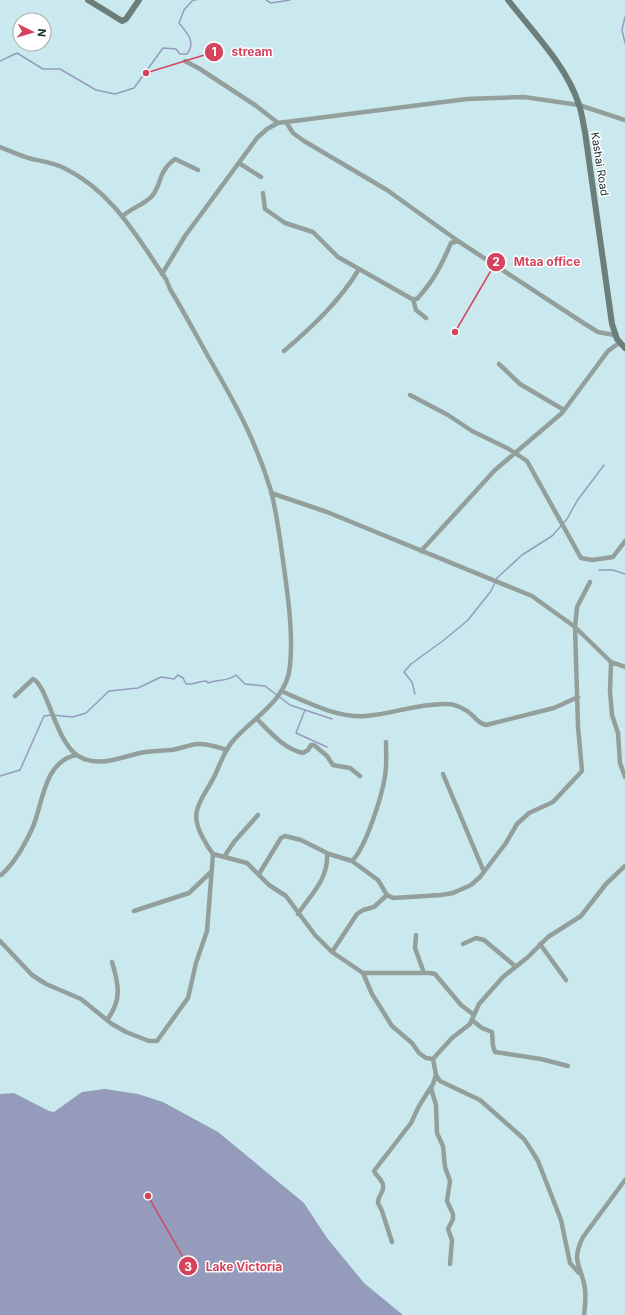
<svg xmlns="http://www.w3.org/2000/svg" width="625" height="1315" font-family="Inter,sans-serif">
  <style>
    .water { fill: #959cbb }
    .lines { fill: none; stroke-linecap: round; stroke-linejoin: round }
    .stream { stroke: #959cbb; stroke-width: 1.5 }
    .street { stroke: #939f9b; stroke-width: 4.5 }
    .secondary { stroke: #6c7e79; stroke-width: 6 }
    .labels { text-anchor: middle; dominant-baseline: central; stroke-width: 3; stroke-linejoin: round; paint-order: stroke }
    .street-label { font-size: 11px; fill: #243032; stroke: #fff }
    .leader { fill: none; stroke: #d5445f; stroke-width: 1.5 }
    .callout-dot { fill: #d5445f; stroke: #fff; stroke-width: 1.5 }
    .mark-label { font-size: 12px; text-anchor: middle; font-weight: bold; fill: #fff }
    .callout-label { font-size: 12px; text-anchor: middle; font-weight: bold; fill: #d5445f; stroke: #fff; stroke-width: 3; stroke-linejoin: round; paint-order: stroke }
  </style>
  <rect width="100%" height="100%" fill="#cae9ef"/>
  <path class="water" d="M 105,1089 L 138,1094 L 163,1102 L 218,1132 L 304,1203 L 327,1238 L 364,1283 L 403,1315 L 0,1315 L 0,1094 L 14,1093 L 49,1111 L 54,1112 L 82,1092 Z"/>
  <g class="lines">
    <path class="stream" d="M 266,0 L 271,3 L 290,0
      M 625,17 L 622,30 L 625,43
      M 0,61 L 17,53 L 43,69 L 60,69 L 96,90 L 115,94 L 134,88 L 163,48 L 176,49 L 180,54 L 187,54 C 196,42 188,34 179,23 L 184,10 L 193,0 L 196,0
      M 599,570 L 613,570 L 625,574
      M 415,694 L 412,682 L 404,672 L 411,664 L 444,640 L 468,620 L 491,591 L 497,578 L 522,555 L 552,536 L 567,519 L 577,501 L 604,465
      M 305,710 L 296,733 L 327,747
      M 0,776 L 20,770 L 44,716 L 52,715 L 73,717 L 86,713 L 109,691 L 138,688 L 161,677 L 174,679 L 178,675 L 183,678 L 186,684 C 193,685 200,681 206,681 L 208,683 C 218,679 227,682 236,675 L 245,684 L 265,686 L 290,705 L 332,719"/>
    <path class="street" d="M 185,61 L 200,69 L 255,105 L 278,123
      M 286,122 L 293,133 L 304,141 L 387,190 L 458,241
      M 0,147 C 10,151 21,156 32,159 C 42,161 54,163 64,168 C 112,191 137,237 166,279 L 170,289 C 184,312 196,335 209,358 C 235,403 256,441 271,491 C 278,518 281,547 285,575 C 289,605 293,636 290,666 C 287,701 252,718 232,742 C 224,752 220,764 215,775 C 203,800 187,810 203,838 C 206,844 209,849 213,854 L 247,863 L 269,885 L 286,896 L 315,935 L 332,952 L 363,973 L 372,994 L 392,1026 L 412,1043 L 419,1053 L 426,1058 L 433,1059 L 436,1075 L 440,1081 L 480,1100 L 524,1139 L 530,1148 L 538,1161 L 561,1220 L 570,1263 L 579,1273
      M 239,163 L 261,177
      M 263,193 L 265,209 L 285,223 L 313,232 L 338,257 L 412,299 L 417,299 C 434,280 441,266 451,243 L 458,241 L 585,324 L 598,332 L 614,335
      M 123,216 C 131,208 144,205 152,196 C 162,185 157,172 175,159 L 198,170
      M 162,274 L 185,236 L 257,138 L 267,129 L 278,123 L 467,99 L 524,97 L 579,105 L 625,120
      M 413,299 L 416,310 L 426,318
      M 284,351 C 312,327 340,301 359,269
      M 499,364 L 520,384 L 564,410
      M 410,395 L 448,415 L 472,431 L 509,449 L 527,461 L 581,558 L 592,560 L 613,557 L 625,541
      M 271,493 L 327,512 L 532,596 L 575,627 L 611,662 L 625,667
      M 421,551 L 495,470 L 562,413 L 608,351 L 619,343
      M 611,662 L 610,691 L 612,715 L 618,733 L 620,763 L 625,777
      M 281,691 C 307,702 336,718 366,716 C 393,714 419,703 447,704 C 455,704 466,709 472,715 C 478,720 478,723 486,725 L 554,708 L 578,697
      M 15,696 L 33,679 C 49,686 56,750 84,759 C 103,766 122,757 140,753 C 150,751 161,751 171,750 C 180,749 188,745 197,744 C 207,743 217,747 227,750
      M 257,719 C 270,732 284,749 303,753 L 308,750 L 311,745 L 314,745 L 327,756 L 333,765 L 350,768 L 360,776
      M 443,774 L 484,872
      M 224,857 L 234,842 L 258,815
      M 352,861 C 366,847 382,796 385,776 C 387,765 386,753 386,742
      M 259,874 L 281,838 L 285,836 L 301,840 L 329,854 L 352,861 L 378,880 L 387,895 L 393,898 L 441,895 L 453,893 L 471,885 L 480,877 L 506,843 L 517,824 L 529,813 L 553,802 L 582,771 L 578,727 L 575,627 L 577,607 L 590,582
      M 1,875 C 14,864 25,844 32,829 C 43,805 43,762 76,755
      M 134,911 L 189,893 L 211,872
      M 298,914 C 311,894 329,879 327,853
      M 416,935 L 415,948 L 424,973
      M 0,941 L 32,975 L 46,984 L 81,999 L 112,1024 L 126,1032 L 149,1041 L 157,1041 L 188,998 L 196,963 L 207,931 L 213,854
      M 463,944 L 476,938 L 484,940 L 515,966
      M 540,944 L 566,980
      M 332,952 L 357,914 L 363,910 L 374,907 L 387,895
      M 363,973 L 430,973 L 435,974 L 461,1005 L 474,1015
      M 107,1020 C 122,1000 119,985 112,962
      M 472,1020 L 482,1028 L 492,1032 L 493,1046 L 495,1052 L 541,1059 L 568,1066
      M 433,1059 L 452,1038 L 470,1024 L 479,1004 L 503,977 L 528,957 L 548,937 L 581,916 L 606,884 L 625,866
      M 431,1088 L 436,1105 L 437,1133 L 443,1146 L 445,1167 L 450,1181 L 447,1201 L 453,1214 L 453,1219 L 448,1229 L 452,1240 L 450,1264
      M 392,1242 L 382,1211 L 378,1203 C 377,1196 385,1192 383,1185 C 382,1179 376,1176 374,1171 L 411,1123 L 419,1106 L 433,1084 L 436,1075
      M 584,1315 C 585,1307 586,1297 585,1289 C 582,1266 570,1263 583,1237 L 625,1180"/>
    <path class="secondary" d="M 88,0 L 122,21 L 126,19 L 139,0
      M 508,0 C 532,31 567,66 579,105 C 582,113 583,123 585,132 L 612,324 L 617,339 L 625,348"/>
  </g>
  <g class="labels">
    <g class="street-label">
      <text transform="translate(600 164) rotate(81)">Kashai Road</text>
    </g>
  </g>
  <path class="leader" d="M146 73L214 52M455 332L496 262M148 1196L188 1266"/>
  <g class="callout-dot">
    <circle cx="146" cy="73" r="4"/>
    <circle cx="455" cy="332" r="4"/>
    <circle cx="148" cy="1196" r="4"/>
    <circle cx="214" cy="52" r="10"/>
    <circle cx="496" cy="262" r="10"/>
    <circle cx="188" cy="1266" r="10"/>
  </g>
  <g class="mark-label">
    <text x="214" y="56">1</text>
    <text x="496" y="266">2</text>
    <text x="188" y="1271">3</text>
  </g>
  <g class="callout-label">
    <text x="252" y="56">stream</text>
    <text x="547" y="266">Mtaa office</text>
    <text x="244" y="1271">Lake Victoria</text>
  </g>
  <g transform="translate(32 32) rotate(95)"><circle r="19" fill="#ffffff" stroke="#a7acad"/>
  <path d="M0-3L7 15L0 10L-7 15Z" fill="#d5445f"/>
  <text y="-6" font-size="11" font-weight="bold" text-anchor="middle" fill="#243032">N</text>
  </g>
</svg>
